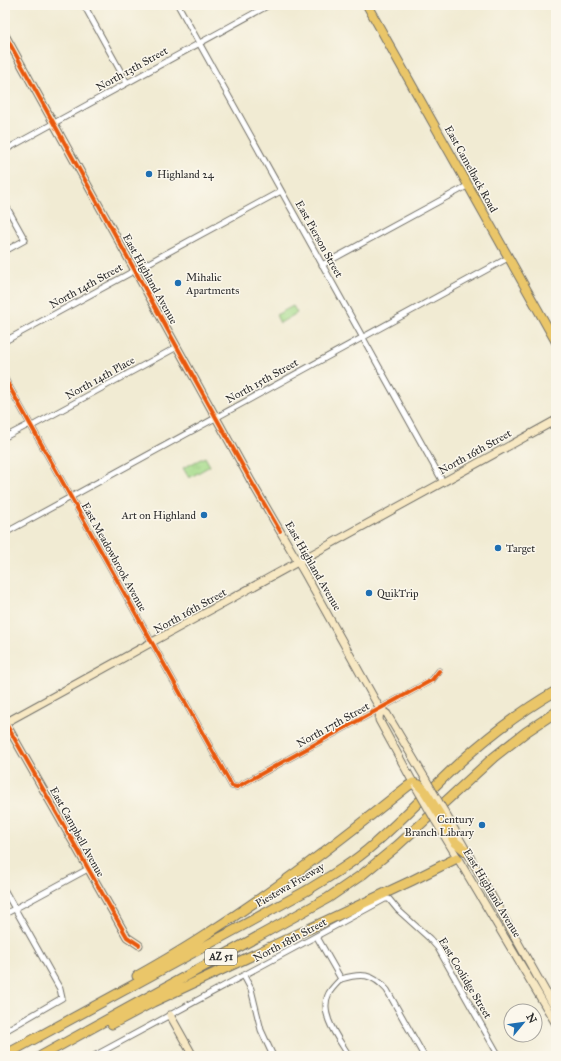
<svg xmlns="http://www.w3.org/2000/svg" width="561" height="1061" font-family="'IM FELL Great Primer',serif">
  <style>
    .grass { fill: url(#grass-tufts); stroke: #69845c }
    .pitch { fill: #a7dc8d; stroke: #69845c }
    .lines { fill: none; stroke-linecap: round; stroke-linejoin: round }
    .street-casing { stroke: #706e66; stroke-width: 7 }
    .secondary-casing { stroke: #706e66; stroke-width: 9 }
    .primary-casing { stroke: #706e66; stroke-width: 10 }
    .highway-casing { stroke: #706e66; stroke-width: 11 }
    .street { stroke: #fff; stroke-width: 5 }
    .secondary { stroke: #f7e8c3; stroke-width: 7 }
    .primary { stroke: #eac669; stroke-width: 8 }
    .highway { stroke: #eac669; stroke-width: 9 }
    .secondary-bridge-casing { stroke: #706e66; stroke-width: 9; stroke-linecap: butt }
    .highway-bridge-casing { stroke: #706e66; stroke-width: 11; stroke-linecap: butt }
    .secondary-bridge { stroke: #f7e8c3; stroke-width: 7 }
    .highway-bridge { stroke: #eac669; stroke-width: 9 }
    .cycleway-casing { stroke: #fbf7ec; stroke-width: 6 }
    .cycleway { stroke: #e8590c; stroke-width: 4 }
    .poi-dot { fill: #1f6fb2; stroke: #fbf7ec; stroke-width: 1.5 }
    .labels { text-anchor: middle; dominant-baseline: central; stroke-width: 3; stroke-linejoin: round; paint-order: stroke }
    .shield { fill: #fbf7ec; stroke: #696865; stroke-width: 1 }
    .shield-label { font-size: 10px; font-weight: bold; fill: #2b2b2b }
    .street-label { font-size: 11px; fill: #2b2b2b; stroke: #fbf7ec }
    .poi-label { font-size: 11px; fill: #2b2b2b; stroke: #fbf7ec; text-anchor: start }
  </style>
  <defs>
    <pattern id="grass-tufts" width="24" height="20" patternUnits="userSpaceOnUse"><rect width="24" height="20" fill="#a7dc8d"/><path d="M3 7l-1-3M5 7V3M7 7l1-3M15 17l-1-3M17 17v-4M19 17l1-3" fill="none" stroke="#90bd7a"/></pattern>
  </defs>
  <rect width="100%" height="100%" fill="#fbf7ec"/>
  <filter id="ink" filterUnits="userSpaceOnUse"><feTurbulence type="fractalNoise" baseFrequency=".025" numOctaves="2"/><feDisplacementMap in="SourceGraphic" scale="8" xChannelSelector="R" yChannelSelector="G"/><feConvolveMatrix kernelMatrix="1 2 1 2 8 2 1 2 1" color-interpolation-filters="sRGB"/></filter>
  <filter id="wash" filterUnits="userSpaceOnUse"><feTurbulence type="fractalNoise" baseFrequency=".012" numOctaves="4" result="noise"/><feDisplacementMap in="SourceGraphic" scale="16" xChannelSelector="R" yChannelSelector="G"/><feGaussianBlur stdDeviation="0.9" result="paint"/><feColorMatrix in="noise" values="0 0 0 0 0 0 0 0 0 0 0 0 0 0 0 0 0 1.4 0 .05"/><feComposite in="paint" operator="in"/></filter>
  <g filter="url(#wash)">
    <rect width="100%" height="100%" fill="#f1ebd3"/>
    <path class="grass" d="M 205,457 L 210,466 L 189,478 L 183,468 Z"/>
    <path class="pitch" d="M 293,306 L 297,313 L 280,323 L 276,315 Z"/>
  </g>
  <g filter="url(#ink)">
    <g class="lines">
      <defs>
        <path id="street" d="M 84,5 L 127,83
          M 178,5 L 443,482
          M 5,150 L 269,5
          M 5,204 L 25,240 L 5,251
          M 322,265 L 467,186
          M 5,341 L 281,191
          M 5,379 L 232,786 L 237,787 L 432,680 L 439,671
          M 32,426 L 177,347
          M 5,437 L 30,424
          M 5,533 L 508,258
          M 5,891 L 60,989 L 62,998 L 5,1031
          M 5,914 L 88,869
          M 317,937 L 341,979 C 337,983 332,988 329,993 C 318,1014 339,1039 349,1056
          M 244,976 L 251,989 L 261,1030 L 273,1056
          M 341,979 C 361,973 372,973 387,990 L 424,1056
          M 94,1056 L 385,899 L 389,899 L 398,910 L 429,938 L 438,948 L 499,1056"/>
        <path id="secondary" d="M 5,35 L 251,481 L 305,574 L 380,709 L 387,714 L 425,778
          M 380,709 L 379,720 L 415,786
          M 5,722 L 127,937 L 139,945
          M 5,723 L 556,420
          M 444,811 L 556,1010
          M 435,820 L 556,1024
          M 170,1015 L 193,1056"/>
        <path id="primary" d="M 367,5 L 556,342"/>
        <path id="highway" d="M 440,815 L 455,842 L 467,852
          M 137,976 C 162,962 186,948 210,932 C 279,888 344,837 408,786 L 413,783 L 419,785
          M 112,1024 L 153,1002 L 411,881 L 457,858
          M 5,1055 L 306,891 C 329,877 353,863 373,845 C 403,819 430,790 459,763 C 489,736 521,711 556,691
          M 41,1056 L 328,898 L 363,874 L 397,846 L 494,757 L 526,732 L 556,712"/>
      </defs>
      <use href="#street" class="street-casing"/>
      <use href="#secondary" class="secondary-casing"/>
      <use href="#primary" class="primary-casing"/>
      <use href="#highway" class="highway-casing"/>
      <use href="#street" class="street"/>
      <use href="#secondary" class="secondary"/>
      <use href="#primary" class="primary"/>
      <use href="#highway" class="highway"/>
      <defs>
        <path id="secondary-bridge" d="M 425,778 L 444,811
          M 416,787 L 435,820"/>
        <path id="highway-bridge" d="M 419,785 L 424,790 L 440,815"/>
      </defs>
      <use href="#secondary-bridge" class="secondary-bridge-casing"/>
      <use href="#highway-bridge" class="highway-bridge-casing"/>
      <use href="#secondary-bridge" class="secondary-bridge"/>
      <use href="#highway-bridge" class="highway-bridge"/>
      <defs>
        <path id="cycleway" d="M 5,35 L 251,481 L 280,531
          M 5,379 L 232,786 L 237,787 L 432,680 L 439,671
          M 5,722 L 127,937 L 139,945"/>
      </defs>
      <use href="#cycleway" class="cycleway-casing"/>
      <use href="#cycleway" class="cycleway"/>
    </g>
  </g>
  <g class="poi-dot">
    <circle cx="149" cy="174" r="4"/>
    <circle cx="178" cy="283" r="4"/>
    <circle cx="204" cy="515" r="4"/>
    <circle cx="498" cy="548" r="4"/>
    <circle cx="369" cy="593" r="4"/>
    <circle cx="482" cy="825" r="4"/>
  </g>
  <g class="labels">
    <rect class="shield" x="205" y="949" width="32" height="16" rx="3"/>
    <g class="shield-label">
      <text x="221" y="957">AZ 51</text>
    </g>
    <g class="street-label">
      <text transform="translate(132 69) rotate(-29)">North 13th Street</text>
      <text transform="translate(471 169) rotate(61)">East Camelback Road</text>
      <text transform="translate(319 239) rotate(61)">East Pierson Street</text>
      <text transform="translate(150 279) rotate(61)">East Highland Avenue</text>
      <text transform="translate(86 286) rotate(-29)">North 14th Street</text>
      <text transform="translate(100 378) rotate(-29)">North 14th Place</text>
      <text transform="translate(262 381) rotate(-29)">North 15th Street</text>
      <text transform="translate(475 452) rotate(-29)">North 16th Street</text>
      <text transform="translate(114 557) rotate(61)">East Meadowbrook Avenue</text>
      <text transform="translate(313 566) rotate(60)">East Highland Avenue</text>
      <text transform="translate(190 611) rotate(-29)">North 16th Street</text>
      <text transform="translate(333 725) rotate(-29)">North 17th Street</text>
      <text transform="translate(77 832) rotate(61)">East Campbell Avenue</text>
      <text transform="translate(290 885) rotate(-30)">Piestewa Freeway</text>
      <text transform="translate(492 893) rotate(59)">East Highland Avenue</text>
      <text transform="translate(290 940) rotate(-28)">North 18th Street</text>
      <text transform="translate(465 978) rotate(59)">East Coolidge Street</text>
    </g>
    <g class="poi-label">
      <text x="157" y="174">Highland 24</text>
      <text x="186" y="277">Mihalic<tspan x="186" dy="13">Apartments</tspan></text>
      <text x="196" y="515" text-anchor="end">Art on Highland</text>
      <text x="506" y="548">Target</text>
      <text x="377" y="593">QuikTrip</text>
      <text x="474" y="819" text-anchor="end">Century<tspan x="474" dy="13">Branch Library</tspan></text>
    </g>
  </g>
  <rect width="561" height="1061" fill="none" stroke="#fbf7ec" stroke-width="20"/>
  <g transform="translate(523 1023) rotate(61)"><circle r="19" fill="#fbf7ec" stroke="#a8a59f"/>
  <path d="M0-3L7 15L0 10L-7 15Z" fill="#1f6fb2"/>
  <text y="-6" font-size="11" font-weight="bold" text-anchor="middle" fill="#2b2b2b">N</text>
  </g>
</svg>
